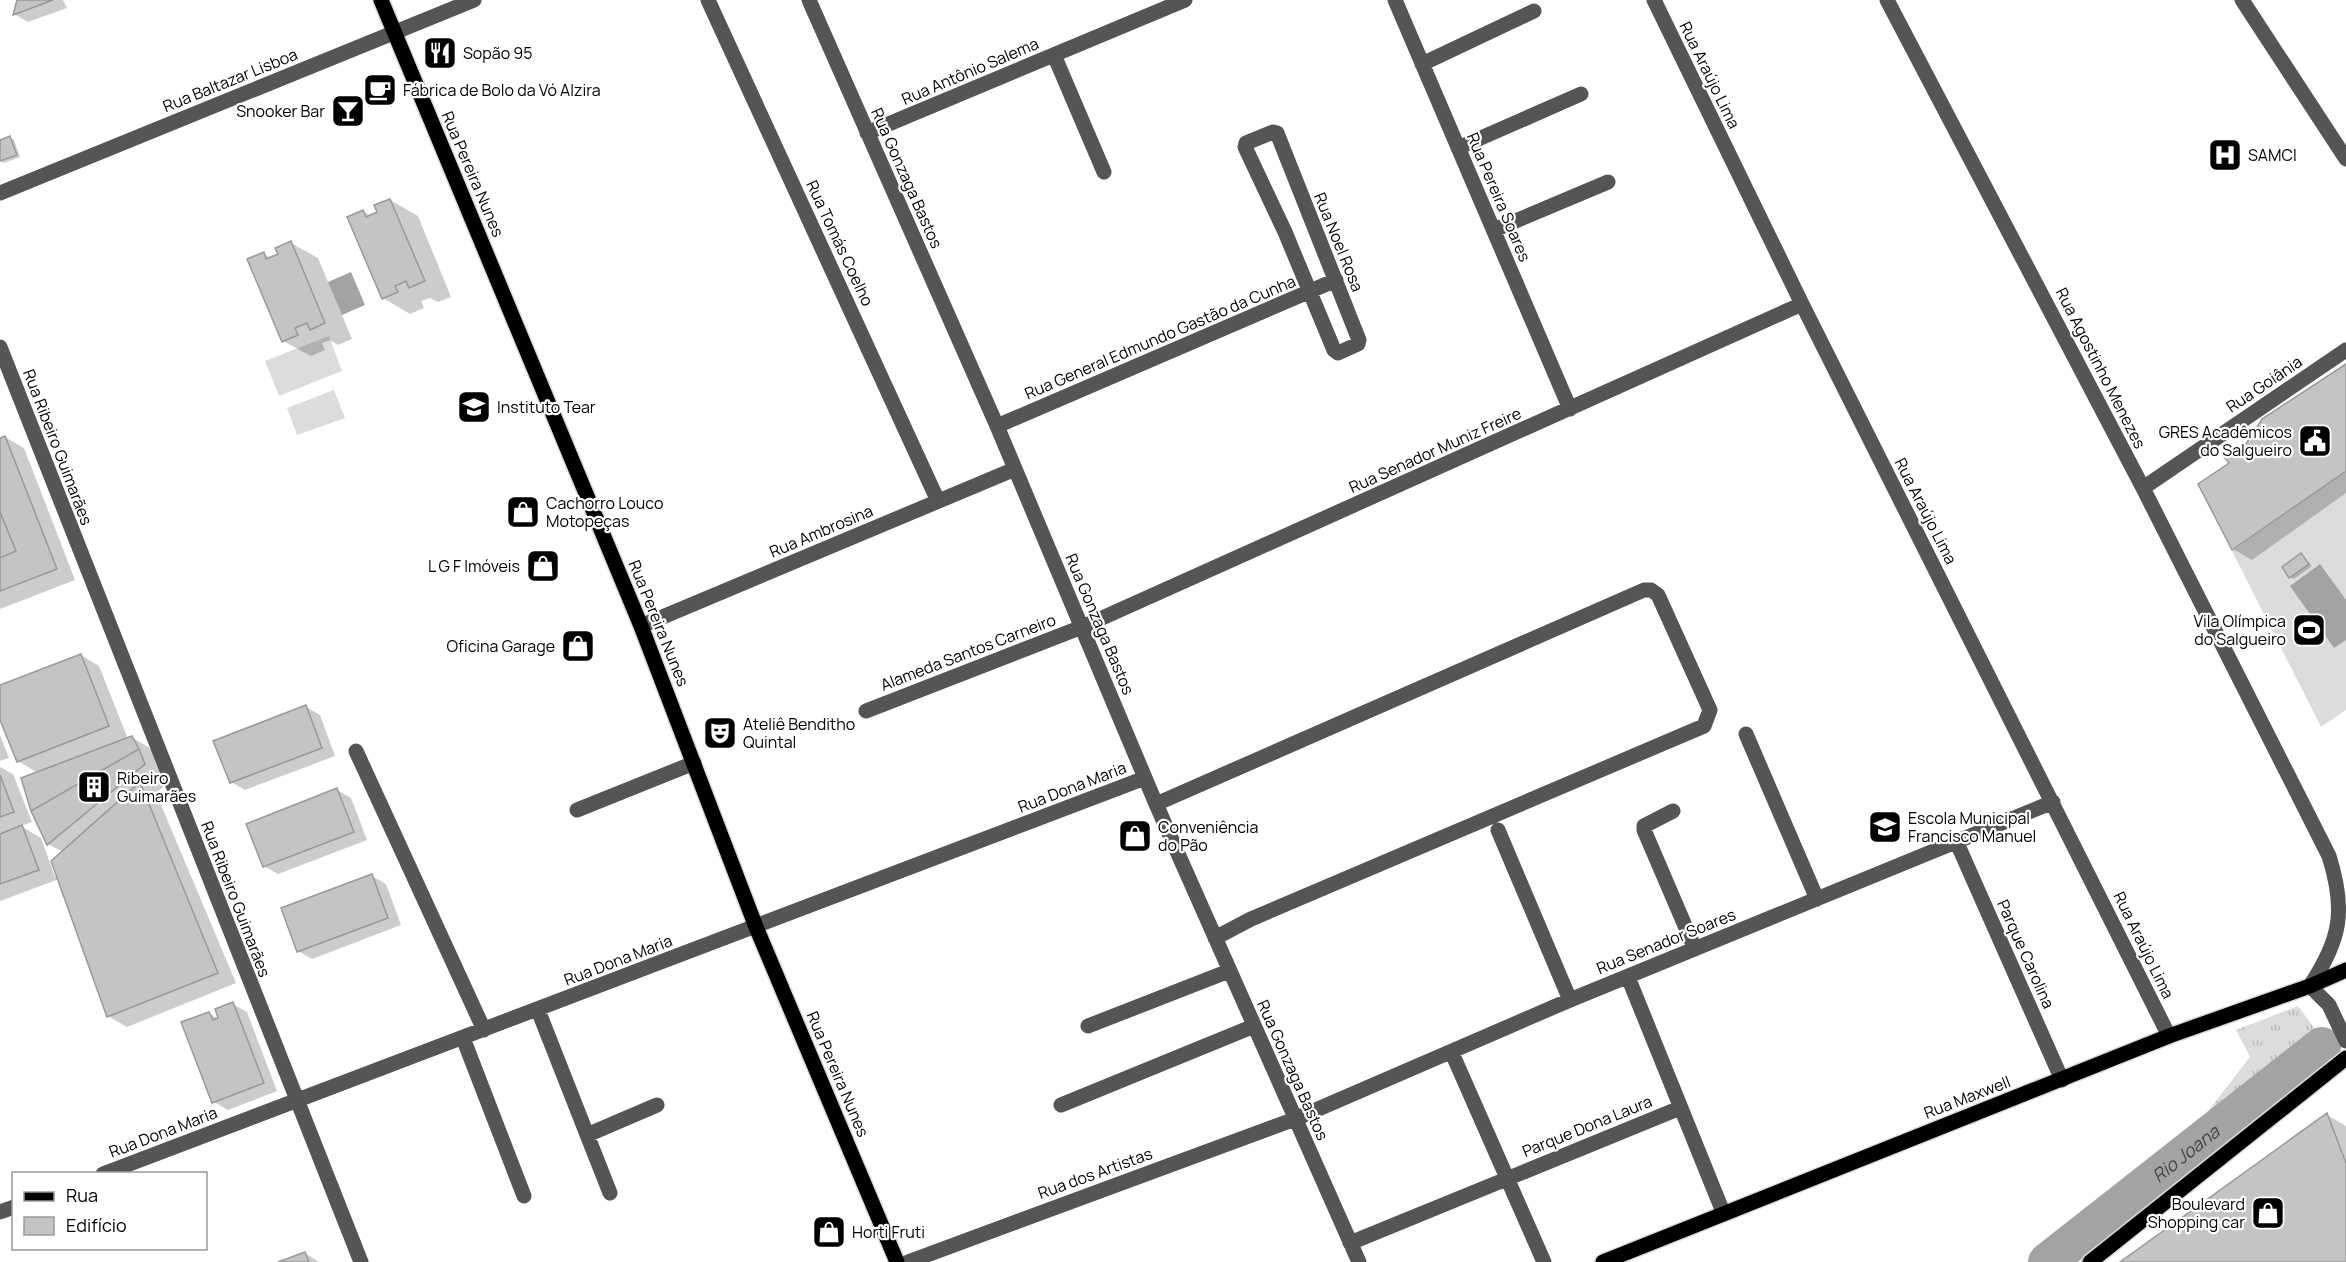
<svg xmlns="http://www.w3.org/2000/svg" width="2346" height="1262" font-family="Manrope,sans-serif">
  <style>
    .park { fill: url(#park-tufts) }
    .garden { fill: #dcdcdc }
    .water { fill: #a3a3a3 }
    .shadow { fill: #0003 }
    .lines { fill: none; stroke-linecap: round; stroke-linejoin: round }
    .river { stroke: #a3a3a3; stroke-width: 38 }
    .building { fill: #c4c4c4; stroke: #999; stroke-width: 1.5 }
    .major-casing { stroke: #dbdbdb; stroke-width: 18 }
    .minor { stroke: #555; stroke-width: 15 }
    .major { stroke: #000; stroke-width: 15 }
    .labels { text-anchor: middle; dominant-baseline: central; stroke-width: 4.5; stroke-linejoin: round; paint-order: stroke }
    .poi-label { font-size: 16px; fill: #000; stroke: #fff; text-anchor: start }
    .street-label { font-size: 16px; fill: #000; stroke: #fff }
    .water-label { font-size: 18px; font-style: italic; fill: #444; stroke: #fff }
  </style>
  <defs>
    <pattern id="park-tufts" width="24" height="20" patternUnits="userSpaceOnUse" patternTransform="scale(1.5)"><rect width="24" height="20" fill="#dcdcdc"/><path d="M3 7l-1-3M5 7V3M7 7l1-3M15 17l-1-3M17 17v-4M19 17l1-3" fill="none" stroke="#bbb"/></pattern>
  </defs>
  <rect width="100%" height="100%" fill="#fff"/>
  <path class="park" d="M 2298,1006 L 2315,1029 L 2205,1115 L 2250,1057 L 2236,1030 Z"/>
  <path class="garden" d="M 329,336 L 342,371 L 279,396 L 265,361 Z
    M 334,390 L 345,418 L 297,435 L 287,408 Z
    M 2346,471 L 2346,710 L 2321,727 L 2232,551 Z"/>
  <path class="water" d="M 351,272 L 365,305 L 342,315 L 328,282 Z
    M 2320,564 L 2346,600 L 2346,640 L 2334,648 L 2290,586 Z"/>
  <path class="shadow" d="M 18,0 L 63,0 L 67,8 L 28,22 L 14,14 Z
    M 10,138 L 14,140 L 20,157 L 4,163 L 0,161 L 0,141 Z
    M 390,200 L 418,216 L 451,297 L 438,302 L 430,298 L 421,301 L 424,308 L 410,314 L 383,298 L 363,211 L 371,216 L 379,213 Z
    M 291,243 L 318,258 L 352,339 L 338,345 L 330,340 L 322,343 L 325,350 L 311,356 L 283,341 L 264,254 L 271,258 L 280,255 Z
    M 2346,366 L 2346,493 L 2252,560 L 2233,549 L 2200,484 L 2231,464 L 2245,448 Z
    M 5,437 L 24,448 L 75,580 L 0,609 L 0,439 Z
    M 2301,555 L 2312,566 L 2294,579 L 2290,577 Z
    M 81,655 L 99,666 L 128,739 L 131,737 L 150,748 L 172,780 L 156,793 L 236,983 L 127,1027 L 108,1016 L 59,879 L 0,901 L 0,767 L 13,774 L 32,822 L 21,826 L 41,838 L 55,877 L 58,876 L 63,852 L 48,844 L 38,773 L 18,761 L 0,716 L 0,687 Z
    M 306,707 L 320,715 L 335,756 L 245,790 L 231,782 Z
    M 0,735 L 9,758 L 0,761 Z
    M 337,790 L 351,798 L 367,840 L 278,874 L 264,866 Z
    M 372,876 L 386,884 L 401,925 L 312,959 L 298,951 Z
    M 233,1004 L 247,1012 L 277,1091 L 228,1110 L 214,1102 L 209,1013 L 220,1020 Z
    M 2327,1115 L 2346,1126 L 2346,1262 L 2123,1262 Z
    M 305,1253 L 319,1262 L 282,1262 Z"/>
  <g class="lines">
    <path class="river" id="s1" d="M 2047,1262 L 2322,1046"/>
  </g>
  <path class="building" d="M 17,0 L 53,0 L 13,15 Z
    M 10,136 L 17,155 L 0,161 L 0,140 Z
    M 390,199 L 425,281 L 409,288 L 406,281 L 395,286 L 398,292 L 382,299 L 347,217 L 363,210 L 366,217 L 377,212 L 374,205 Z
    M 291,241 L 325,323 L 310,330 L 307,323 L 295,328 L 298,335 L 282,342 L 247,259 L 264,252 L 266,259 L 278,254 L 275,248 Z
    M 2346,364 L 2346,471 L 2232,550 L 2198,484 L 2229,463 L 2224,457 L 2244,447 L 2262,419 Z
    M 5,436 L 57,569 L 0,591 L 0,438 Z
    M 0,512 L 16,551 L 0,558 Z
    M 2301,553 L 2309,564 L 2289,578 L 2282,567 Z
    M 81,654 L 109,726 L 17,762 L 0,720 L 0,685 Z
    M 306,705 L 322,748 L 230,783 L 213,741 Z
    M 132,736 L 139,749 L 31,811 L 21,778 Z
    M 139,749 L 145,764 L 47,845 L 31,811 Z
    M 0,775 L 14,812 L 0,817 Z
    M 140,782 L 218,973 L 107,1017 L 51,861 Z
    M 337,788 L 354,832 L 263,867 L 246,824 Z
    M 22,825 L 39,870 L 0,884 L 0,834 Z
    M 372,874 L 388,918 L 297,952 L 281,908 Z
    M 233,1002 L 264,1083 L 212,1103 L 181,1022 L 209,1012 L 213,1020 L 218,1018 L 215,1009 Z
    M 2327,1113 L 2346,1163 L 2346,1262 L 2120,1262 Z
    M 305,1252 L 309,1262 L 278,1262 Z"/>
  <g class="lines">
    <defs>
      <path id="major" d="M 381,0 L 641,626 L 756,927 L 897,1262
        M 1603,1262 L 2169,1036 L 2310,986 L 2346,970
        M 2090,1262 L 2346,1058"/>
    </defs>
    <use href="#major" class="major-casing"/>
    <path class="minor" d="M 708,0 L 938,501
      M 809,0 L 997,426 L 1156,804 L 1359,1262
      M 1395,0 L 1570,409
      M 1654,0 L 1802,304 L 2169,1036
      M 1887,0 L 2143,488 L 2329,856 C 2346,910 2341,939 2310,986 L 2329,1005 L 2346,1041
      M 2242,0 L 2346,159
      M 1054,55 L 1104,172
      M 1422,64 L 1534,11
      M 1273,132 L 1277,133 L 1359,340 L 1358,344 L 1338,353 L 1334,350 L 1285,232 L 1245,147 L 1246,143 Z
      M 867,133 L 1185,0
      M 1458,148 L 1581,94
      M 0,193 L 474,0
      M 1494,230 L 1608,182
      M 0,347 L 361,1262
      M 997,426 L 1336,280
      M 2143,488 L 2346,350
      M 641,626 L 1015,469
      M 866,711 L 1082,627 L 1802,304
      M 1746,734 L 1817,899
      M 356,751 L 484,1030
      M 1156,804 L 1644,590 L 1651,590 L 1658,595 L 1710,710 L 1704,726 L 1251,919 L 1215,938
      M 577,810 L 694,763
      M 1673,811 L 1644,826 L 1644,830 L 1695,949
      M 1498,830 L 1570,1000
      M 1957,843 L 2062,1080
      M 1628,977 L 1723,1212
      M 538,1010 L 610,1193
      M 1088,1026 L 1229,971
      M 463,1038 L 524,1196
      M 1452,1053 L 1544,1262
      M 1061,1105 L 1254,1026
      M 587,1135 L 657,1105
      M 103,1174 L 1145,778
      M 0,1212 L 14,1207
      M 1350,1243 L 1680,1108
      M 908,1262 L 1295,1119 L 1570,1000 L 2053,802"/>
    <use href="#major" class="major"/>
  </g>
  <defs>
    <symbol id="restaurant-square" viewBox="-11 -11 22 22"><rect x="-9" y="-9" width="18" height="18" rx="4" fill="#000" stroke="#fff"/><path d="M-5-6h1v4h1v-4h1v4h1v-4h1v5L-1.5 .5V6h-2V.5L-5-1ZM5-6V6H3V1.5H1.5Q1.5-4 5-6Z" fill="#fff"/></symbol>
    <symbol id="cafe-square" viewBox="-11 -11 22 22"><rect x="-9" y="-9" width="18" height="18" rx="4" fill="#000" stroke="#fff"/><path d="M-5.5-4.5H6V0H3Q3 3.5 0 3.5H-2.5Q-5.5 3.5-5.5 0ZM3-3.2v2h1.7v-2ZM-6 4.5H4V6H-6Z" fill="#fff"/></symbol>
    <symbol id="bar-square" viewBox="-11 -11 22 22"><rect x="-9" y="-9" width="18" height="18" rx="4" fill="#000" stroke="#fff"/><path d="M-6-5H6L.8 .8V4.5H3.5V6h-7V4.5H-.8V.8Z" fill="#fff"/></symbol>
    <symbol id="hospital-square" viewBox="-11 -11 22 22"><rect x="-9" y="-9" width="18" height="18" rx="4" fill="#000" stroke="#fff"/><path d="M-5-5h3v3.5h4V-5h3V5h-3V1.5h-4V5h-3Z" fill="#fff"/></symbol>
    <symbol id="school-square" viewBox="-11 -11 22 22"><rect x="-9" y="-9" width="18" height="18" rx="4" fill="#000" stroke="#fff"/><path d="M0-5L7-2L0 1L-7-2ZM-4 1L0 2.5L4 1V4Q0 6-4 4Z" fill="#fff"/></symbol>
    <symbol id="civic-square" viewBox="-11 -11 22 22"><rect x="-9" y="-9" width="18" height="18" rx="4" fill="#000" stroke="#fff"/><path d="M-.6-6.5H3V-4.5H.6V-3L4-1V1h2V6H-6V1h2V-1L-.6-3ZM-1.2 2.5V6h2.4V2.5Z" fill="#fff"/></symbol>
    <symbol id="shop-square" viewBox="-11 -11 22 22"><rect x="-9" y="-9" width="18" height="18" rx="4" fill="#000" stroke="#fff"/><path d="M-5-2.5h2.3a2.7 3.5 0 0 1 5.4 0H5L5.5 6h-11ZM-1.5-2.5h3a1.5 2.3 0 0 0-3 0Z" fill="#fff"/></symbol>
    <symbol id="stadium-square" viewBox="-11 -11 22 22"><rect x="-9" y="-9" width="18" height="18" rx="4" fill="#000" stroke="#fff"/><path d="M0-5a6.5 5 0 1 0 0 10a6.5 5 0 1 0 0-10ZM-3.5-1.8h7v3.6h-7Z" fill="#fff"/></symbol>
    <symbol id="theatre-square" viewBox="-11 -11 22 22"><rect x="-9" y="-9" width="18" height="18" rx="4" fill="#000" stroke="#fff"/><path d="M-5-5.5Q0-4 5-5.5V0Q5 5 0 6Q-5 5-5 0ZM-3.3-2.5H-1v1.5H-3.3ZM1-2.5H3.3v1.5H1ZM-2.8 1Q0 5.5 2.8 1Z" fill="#fff"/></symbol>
    <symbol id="building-square" viewBox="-11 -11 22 22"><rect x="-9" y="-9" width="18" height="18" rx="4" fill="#000" stroke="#fff"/><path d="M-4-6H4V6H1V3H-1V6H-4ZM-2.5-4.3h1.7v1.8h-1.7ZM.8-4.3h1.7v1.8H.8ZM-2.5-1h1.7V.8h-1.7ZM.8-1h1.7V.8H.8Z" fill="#fff"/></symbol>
  </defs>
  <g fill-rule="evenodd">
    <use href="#restaurant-square" x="421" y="34" width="38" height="38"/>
    <use href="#cafe-square" x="361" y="71" width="38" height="38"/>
    <use href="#bar-square" x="329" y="92" width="38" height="38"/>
    <use href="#hospital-square" x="2206" y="136" width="38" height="38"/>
    <use href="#school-square" x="455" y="388" width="38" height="38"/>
    <use href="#civic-square" x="2296" y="422" width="38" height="38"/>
    <use href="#shop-square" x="504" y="493" width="38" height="38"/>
    <use href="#shop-square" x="524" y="547" width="38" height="38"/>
    <use href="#stadium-square" x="2290" y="611" width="38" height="38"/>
    <use href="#shop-square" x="559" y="627" width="38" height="38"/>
    <use href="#theatre-square" x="701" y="714" width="38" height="38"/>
    <use href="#building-square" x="75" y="768" width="38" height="38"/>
    <use href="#school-square" x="1866" y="808" width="38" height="38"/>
    <use href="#shop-square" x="1116" y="817" width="38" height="38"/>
    <use href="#shop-square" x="2249" y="1194" width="38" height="38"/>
    <use href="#shop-square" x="810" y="1213" width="38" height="38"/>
  </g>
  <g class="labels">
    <g class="poi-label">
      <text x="463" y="53">Sopão 95</text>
      <text x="403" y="90">Fábrica de Bolo da Vó Alzira</text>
      <text x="325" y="111" text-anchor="end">Snooker Bar</text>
      <text x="2248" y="155">SAMCI</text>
      <text x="497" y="407">Instituto Tear</text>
      <text x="2292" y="432" text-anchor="end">GRES Acadêmicos<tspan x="2292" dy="18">do Salgueiro</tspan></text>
      <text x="546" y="503">Cachorro Louco<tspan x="546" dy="18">Motopeças</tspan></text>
      <text x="520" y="566" text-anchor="end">L G F Imóveis</text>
      <text x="2286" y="621" text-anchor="end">Vila Olímpica<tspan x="2286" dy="18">do Salgueiro</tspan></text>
      <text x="555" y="646" text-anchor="end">Oficina Garage</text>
      <text x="743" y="724">Ateliê Benditho<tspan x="743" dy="18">Quintal</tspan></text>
      <text x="117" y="778">Ribeiro<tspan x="117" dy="18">Guimarães</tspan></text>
      <text x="1908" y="818">Escola Municipal<tspan x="1908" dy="18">Francisco Manuel</tspan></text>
      <text x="1158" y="827">Conveniência<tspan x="1158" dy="18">do Pão</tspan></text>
      <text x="2245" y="1204" text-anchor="end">Boulevard<tspan x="2245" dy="18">Shopping car</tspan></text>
      <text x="852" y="1232">Horti Fruti</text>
    </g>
    <g class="street-label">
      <text transform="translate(970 71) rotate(-23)">Rua Antônio Salema</text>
      <text transform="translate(1710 75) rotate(64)">Rua Araújo Lima</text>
      <text transform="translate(230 80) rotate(-22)">Rua Baltazar Lisboa</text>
      <text transform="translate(473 174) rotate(67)">Rua Pereira Nunes</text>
      <text transform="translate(907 178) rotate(66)">Rua Gonzaga Bastos</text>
      <text transform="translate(1499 197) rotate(67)">Rua Pereira Soares</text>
      <text transform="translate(1339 242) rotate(68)">Rua Noel Rosa</text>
      <text transform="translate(840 243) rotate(65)">Rua Tomás Coelho</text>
      <text transform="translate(1160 337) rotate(-23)">Rua General Edmundo Gastão da Cunha</text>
      <text transform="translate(2101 368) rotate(63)">Rua Agostinho Menezes</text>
      <text transform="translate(2264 384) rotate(-34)">Rua Goiânia</text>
      <text transform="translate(58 447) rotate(69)">Rua Ribeiro Guimarães</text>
      <text transform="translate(1435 450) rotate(-24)">Rua Senador Muniz Freire</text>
      <text transform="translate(1926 511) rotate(63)">Rua Araújo Lima</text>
      <text transform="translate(821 531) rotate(-23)">Rua Ambrosina</text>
      <text transform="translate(659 623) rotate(68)">Rua Pereira Nunes</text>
      <text transform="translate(1100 624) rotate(67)">Rua Gonzaga Bastos</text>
      <text transform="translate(968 652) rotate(-21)">Alameda Santos Carneiro</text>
      <text transform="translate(1072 787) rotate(-21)">Rua Dona Maria</text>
      <text transform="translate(236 899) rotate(69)">Rua Ribeiro Guimarães</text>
      <text transform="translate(1666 941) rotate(-22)">Rua Senador Soares</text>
      <text transform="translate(2144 945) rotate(64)">Rua Araújo Lima</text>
      <text transform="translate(2026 954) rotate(66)">Parque Carolina</text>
      <text transform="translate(618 960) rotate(-21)">Rua Dona Maria</text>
      <text transform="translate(1293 1070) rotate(66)">Rua Gonzaga Bastos</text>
      <text transform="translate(838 1074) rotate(67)">Rua Pereira Nunes</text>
      <text transform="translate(1967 1097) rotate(-21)">Rua Maxwell</text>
      <text transform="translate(1587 1126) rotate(-22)">Parque Dona Laura</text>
      <text transform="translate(163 1132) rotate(-21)">Rua Dona Maria</text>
      <text transform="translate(1095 1173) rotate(-20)">Rua dos Artistas</text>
    </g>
    <g class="water-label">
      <text stroke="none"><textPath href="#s1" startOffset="176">Rio Joana</textPath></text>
    </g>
  </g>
  <rect x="12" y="1172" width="195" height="78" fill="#ffffff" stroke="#999999" stroke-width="1.5"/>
  <rect x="24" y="1192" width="30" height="9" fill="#000000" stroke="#999999" stroke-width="1.5"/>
  <text x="66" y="1202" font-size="18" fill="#000000">Rua</text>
  <rect x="24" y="1217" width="30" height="18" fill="#c4c4c4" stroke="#999999" stroke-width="1.5"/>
  <text x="66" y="1232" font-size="18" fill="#000000">Edifício</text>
</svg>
